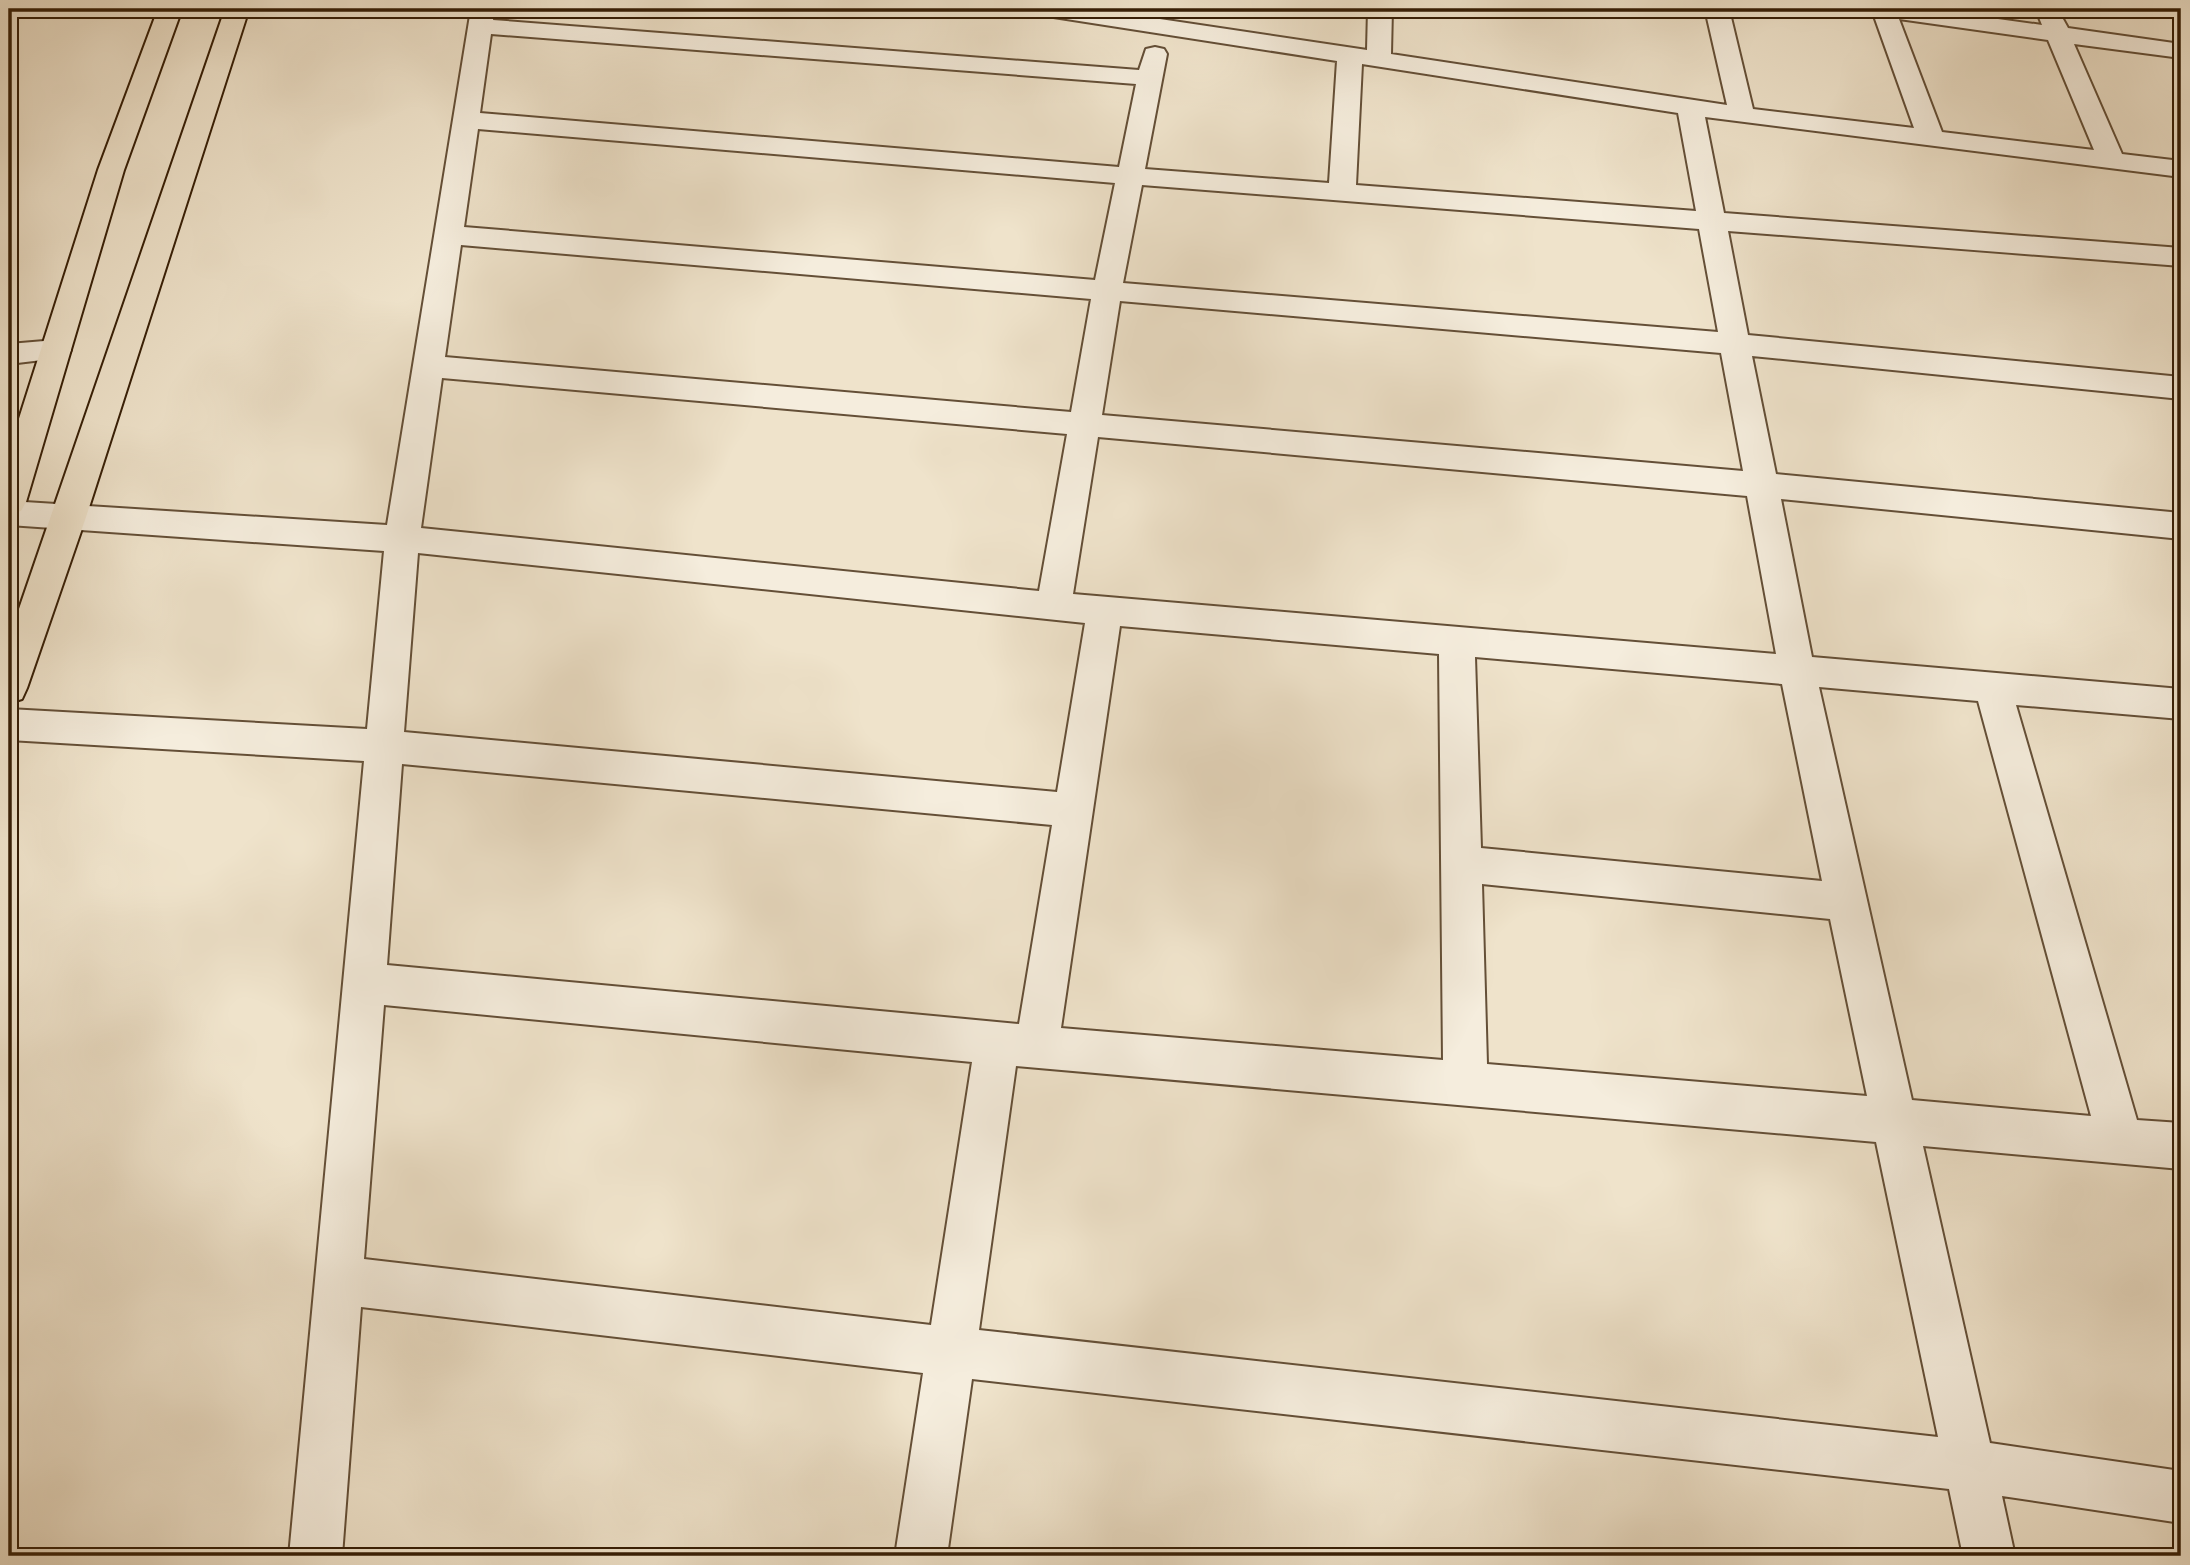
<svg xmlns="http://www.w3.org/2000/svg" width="2190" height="1565" font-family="'EB Garamond',serif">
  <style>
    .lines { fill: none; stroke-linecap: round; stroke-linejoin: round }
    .minor-casing { stroke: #644f37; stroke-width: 4 }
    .major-casing { stroke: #361e06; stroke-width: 4 }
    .minor { fill: #f5eddd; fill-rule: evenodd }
    .major { fill: #efe3cb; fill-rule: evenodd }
  </style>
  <rect width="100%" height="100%" fill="#efe3cb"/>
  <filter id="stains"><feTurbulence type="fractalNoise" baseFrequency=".00286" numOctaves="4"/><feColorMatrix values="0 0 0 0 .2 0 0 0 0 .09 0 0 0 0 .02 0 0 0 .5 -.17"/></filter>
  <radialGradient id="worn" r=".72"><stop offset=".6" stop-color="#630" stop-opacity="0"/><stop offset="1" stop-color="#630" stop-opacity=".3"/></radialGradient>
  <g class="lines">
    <defs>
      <path id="minor" d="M 471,9 L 495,9 L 493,20 L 1139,70 L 1146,49 L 1155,47 L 1164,49 L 1167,54 L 1145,169 L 1329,183 L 1337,61 L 1047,16 L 1039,14 L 1035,9 L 1093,9 L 1367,50 L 1368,9 L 1392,9 L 1391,54 L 1727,105 L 1705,9 L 1729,9 L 1753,109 L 1914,128 L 1874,16 L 1867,14 L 1863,9 L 1926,9 L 2042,25 L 2038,15 L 2042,10 L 2058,10 L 2068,28 L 2181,44 L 2181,58 L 2074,44 L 2122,154 L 2181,161 L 2181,177 L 1705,117 L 1724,213 L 2181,248 L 2181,266 L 1728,231 L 1748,335 L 2181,377 L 2181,399 L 1752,356 L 1776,474 L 2181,513 L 2181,539 L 1781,499 L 1812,657 L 2181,689 L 2181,719 L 2016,705 L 2137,1120 L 2181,1123 L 2181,1169 L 1923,1146 L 1990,1443 L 2181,1471 L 2181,1523 L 2002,1496 L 2015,1556 L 1963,1556 L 1949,1489 L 972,1379 L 947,1556 L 895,1556 L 923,1373 L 361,1307 L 342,1556 L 289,1556 L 364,761 L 9,740 L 9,709 L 367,729 L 384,551 L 9,525 L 9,501 L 387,525 ZM 1899,19 L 2048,40 L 2094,150 L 1942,132 ZM 491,34 L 1136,84 L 1119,167 L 480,113 ZM 1362,64 L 1678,113 L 1696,211 L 1356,185 ZM 478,129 L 1115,183 L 1095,280 L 464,227 ZM 1142,185 L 1699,229 L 1718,332 L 1123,283 ZM 461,245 L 1091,299 L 1071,412 L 445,357 ZM 1120,301 L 1721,353 L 1743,471 L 1102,415 ZM 442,378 L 1067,434 L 1039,591 L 421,528 ZM 1098,437 L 1747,496 L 1776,654 L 1073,594 ZM 418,553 L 1085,623 L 1057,792 L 404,732 ZM 1120,626 L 1439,654 L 1443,1060 L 1061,1028 ZM 1475,657 L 1782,684 L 1822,881 L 1481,848 ZM 1819,687 L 1978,701 L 2091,1116 L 1912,1100 ZM 402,764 L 1052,825 L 1019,1024 L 387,965 ZM 1482,884 L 1830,919 L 1867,1096 L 1487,1064 ZM 384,1005 L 972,1062 L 931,1325 L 364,1259 ZM 1016,1066 L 1876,1142 L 1938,1437 L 979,1330 Z
        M 56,340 L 67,343 L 71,350 L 67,357 L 9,364 L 9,344 Z"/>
      <path id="major" d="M 158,9 L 182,9 L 124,170 L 26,502 L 21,511 L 9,514 L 9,450 L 98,170 Z
        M 225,9 L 249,9 L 86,517 L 27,688 L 22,699 L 9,703 L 9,638 Z"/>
    </defs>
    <use href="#minor" class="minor-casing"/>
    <use href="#major" class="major-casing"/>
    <use href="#minor" class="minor"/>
    <use href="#major" class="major"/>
  </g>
  <rect width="2190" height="1565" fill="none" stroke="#efe3cb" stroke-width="35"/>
  <rect x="10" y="10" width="2169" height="1544" fill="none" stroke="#361e06" stroke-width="3.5"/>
  <rect x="18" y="18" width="2155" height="1530" fill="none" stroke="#361e06" stroke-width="2"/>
  <rect width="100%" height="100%" filter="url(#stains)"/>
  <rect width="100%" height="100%" fill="url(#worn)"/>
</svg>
